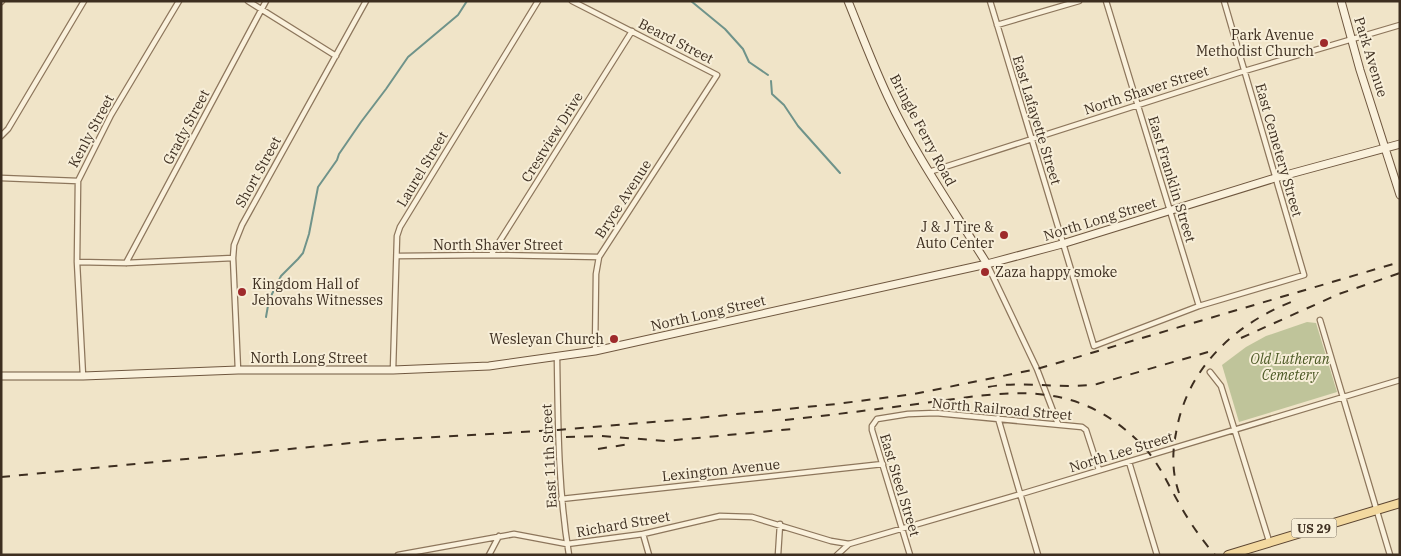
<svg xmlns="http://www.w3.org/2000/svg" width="1401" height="556" font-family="'IBM Plex Serif',serif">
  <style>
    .cemetery { fill: #bfc49a }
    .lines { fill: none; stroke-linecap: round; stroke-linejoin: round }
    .stream { stroke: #6f938a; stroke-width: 2 }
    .street-casing { stroke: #8d765c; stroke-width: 7 }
    .secondary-casing { stroke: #6f573f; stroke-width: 9 }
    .primary-casing { stroke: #5b4430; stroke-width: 10 }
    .street { stroke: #faf1dc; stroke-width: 4.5 }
    .secondary { stroke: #faf1dc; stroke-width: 7 }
    .primary { stroke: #f3d9a0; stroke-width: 8 }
    .rail { stroke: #3d2e20; stroke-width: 2; stroke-dasharray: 9 9; stroke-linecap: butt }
    .poi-dot { fill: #9e2a2b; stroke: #f7eed8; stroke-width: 2 }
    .labels { text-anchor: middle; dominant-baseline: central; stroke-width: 4; stroke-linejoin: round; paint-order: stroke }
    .shield { fill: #f7eed8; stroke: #756857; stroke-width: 1 }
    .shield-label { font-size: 12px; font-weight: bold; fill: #3d2e20 }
    .poi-label { font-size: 14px; fill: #3d2e20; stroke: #f7eed8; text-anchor: end }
    .street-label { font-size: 14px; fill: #3d2e20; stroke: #f7eed8 }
    .park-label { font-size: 14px; font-style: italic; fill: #4d5a26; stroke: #f7eed8 }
  </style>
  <rect width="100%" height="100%" fill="#f0e4c8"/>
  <path class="cemetery" d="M 1307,322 L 1316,323 L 1337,392 L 1239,422 L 1222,365 L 1246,347 L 1266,336 Z"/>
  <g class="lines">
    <path class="stream" d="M 691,1 L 725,29 L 743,49 L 749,62 L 768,75
      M 771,81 L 772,94 L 784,105 L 798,126 L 840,173
      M 266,317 L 269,300 L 281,276 L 298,259 L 303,253 L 309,234 L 318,187 L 337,160 L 339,154 L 361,122 L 386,89 L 408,57 L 458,15 L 467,1"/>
    <defs>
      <path id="street" d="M 248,1 L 336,56
        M 572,1 L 717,75 L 599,257 L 596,274 L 595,351
        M 990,1 L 1094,346 L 1199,306 L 1304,275 L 1224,1
        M 1106,1 L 1199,306
        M 1,2 L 2,1
        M 997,25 L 1079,1
        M 1,136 L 8,129 L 84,1
        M 929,172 L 1241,72 L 1400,25
        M 1,178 L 78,181
        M 491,255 L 632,31
        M 397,256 L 491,255 L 599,257
        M 77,262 L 126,263 L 233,258
        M 126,263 L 266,1
        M 987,264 L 1037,369 L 1058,424
        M 1320,320 L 1390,555
        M 557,357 C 558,423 558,489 569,555
        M 238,370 L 233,258 L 234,245 L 242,225 L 366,1
        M 393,370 L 397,236 L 400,227 L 538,1
        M 1210,372 L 1221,386 L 1269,541
        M 83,376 L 77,262 L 78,181 L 111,115 L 179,1
        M 998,418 L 1038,555
        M 1129,462 L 1157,555
        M 561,499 L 883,464
        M 643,534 L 649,555
        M 398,555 L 514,534 L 567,544 L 643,534 L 720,516 L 752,517 L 831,541 L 849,544 L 1021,494 L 1400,380
        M 489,555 L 499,536
        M 778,555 L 780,524
        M 837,555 L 849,544
        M 910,555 L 872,430 L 872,426 L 877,419 L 908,414 L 936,413 L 1082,427 L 1086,430 L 1099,470"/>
      <path id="secondary" d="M 848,1 C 861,33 873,65 888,97 C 915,155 953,209 987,264
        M 1341,1 L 1360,70 L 1400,195
        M 1,376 L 83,376 L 238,370 L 393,370 L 489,366 L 595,351 L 987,264 L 1062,244 L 1275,178 L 1400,144"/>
      <path id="primary" d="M 1228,555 L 1400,503"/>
    </defs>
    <use href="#street" class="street-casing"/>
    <use href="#secondary" class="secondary-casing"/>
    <use href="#primary" class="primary-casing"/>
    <use href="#street" class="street"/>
    <use href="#secondary" class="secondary"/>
    <use href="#primary" class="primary"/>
    <path class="rail" d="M 1241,338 L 1339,294 L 1400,273
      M 988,387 C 1025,380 1060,390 1097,384 L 1208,352
      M 785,420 C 832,415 878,409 925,403 C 1007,392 1073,377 1139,442 C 1158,460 1167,483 1180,505 C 1190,523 1202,540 1215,555
      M 566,437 L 602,436 L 665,441 L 792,429
      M 598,449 L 630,444
      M 1,477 L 382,440 L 558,430 L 678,420 L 836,404 L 914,394 L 1037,369 L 1400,262
      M 1179,493 C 1172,473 1172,453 1176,433 C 1187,366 1238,321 1299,299"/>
  </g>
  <g class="poi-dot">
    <circle cx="1324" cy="43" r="5"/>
    <circle cx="1004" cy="235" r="5"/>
    <circle cx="985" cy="272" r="5"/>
    <circle cx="242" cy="292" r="5"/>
    <circle cx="614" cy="339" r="5"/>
  </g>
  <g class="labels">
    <rect class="shield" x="1291.5" y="518.5" width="45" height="19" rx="4"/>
    <g class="shield-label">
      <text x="1314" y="528">US 29</text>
    </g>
    <g class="poi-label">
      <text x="1314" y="35">Park Avenue<tspan x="1314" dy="16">Methodist Church</tspan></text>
      <text x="994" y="227">J &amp; J Tire &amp;<tspan x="994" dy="16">Auto Center</tspan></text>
      <text x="995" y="272" text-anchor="start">Zaza happy smoke</text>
      <text x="252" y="284" text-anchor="start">Kingdom Hall of<tspan x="252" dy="16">Jehovahs Witnesses</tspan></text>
      <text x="604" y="339">Wesleyan Church</text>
    </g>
    <g class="street-label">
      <text transform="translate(676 41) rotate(27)">Beard Street</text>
      <text transform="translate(1371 57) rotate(73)">Park Avenue</text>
      <text transform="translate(1146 90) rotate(-18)">North Shaver Street</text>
      <text transform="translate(1037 120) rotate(73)">East Lafayette Street</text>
      <text transform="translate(186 127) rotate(-62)">Grady Street</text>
      <text transform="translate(923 130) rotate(62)">Bringle Ferry Road</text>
      <text transform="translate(91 131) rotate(-62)">Kenly Street</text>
      <text transform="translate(552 137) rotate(-58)">Crestview Drive</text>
      <text transform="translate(1279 150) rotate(74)">East Cemetery Street</text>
      <text transform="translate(422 169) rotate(-59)">Laurel Street</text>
      <text transform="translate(258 172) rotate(-61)">Short Street</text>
      <text transform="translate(1172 179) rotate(73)">East Franklin Street</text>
      <text transform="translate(623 199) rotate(-57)">Bryce Avenue</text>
      <text transform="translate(1100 219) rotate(-17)">North Long Street</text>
      <text x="498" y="245">North Shaver Street</text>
      <text transform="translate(708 313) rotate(-13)">North Long Street</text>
      <text x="309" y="358">North Long Street</text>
      <text transform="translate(1002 409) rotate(5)">North Railroad Street</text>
      <text transform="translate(1121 452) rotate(-17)">North Lee Street</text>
      <text transform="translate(549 456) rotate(-93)">East 11th Street</text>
      <text transform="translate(721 470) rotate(-6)">Lexington Avenue</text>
      <text transform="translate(900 485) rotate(73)">East Steel Street</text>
      <text transform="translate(623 524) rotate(-10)">Richard Street</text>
    </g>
    <g class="park-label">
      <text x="1290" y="359">Old Lutheran<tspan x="1290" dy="16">Cemetery</tspan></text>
    </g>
  </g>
  <rect width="1401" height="556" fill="none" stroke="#3d2e20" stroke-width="5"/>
</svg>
